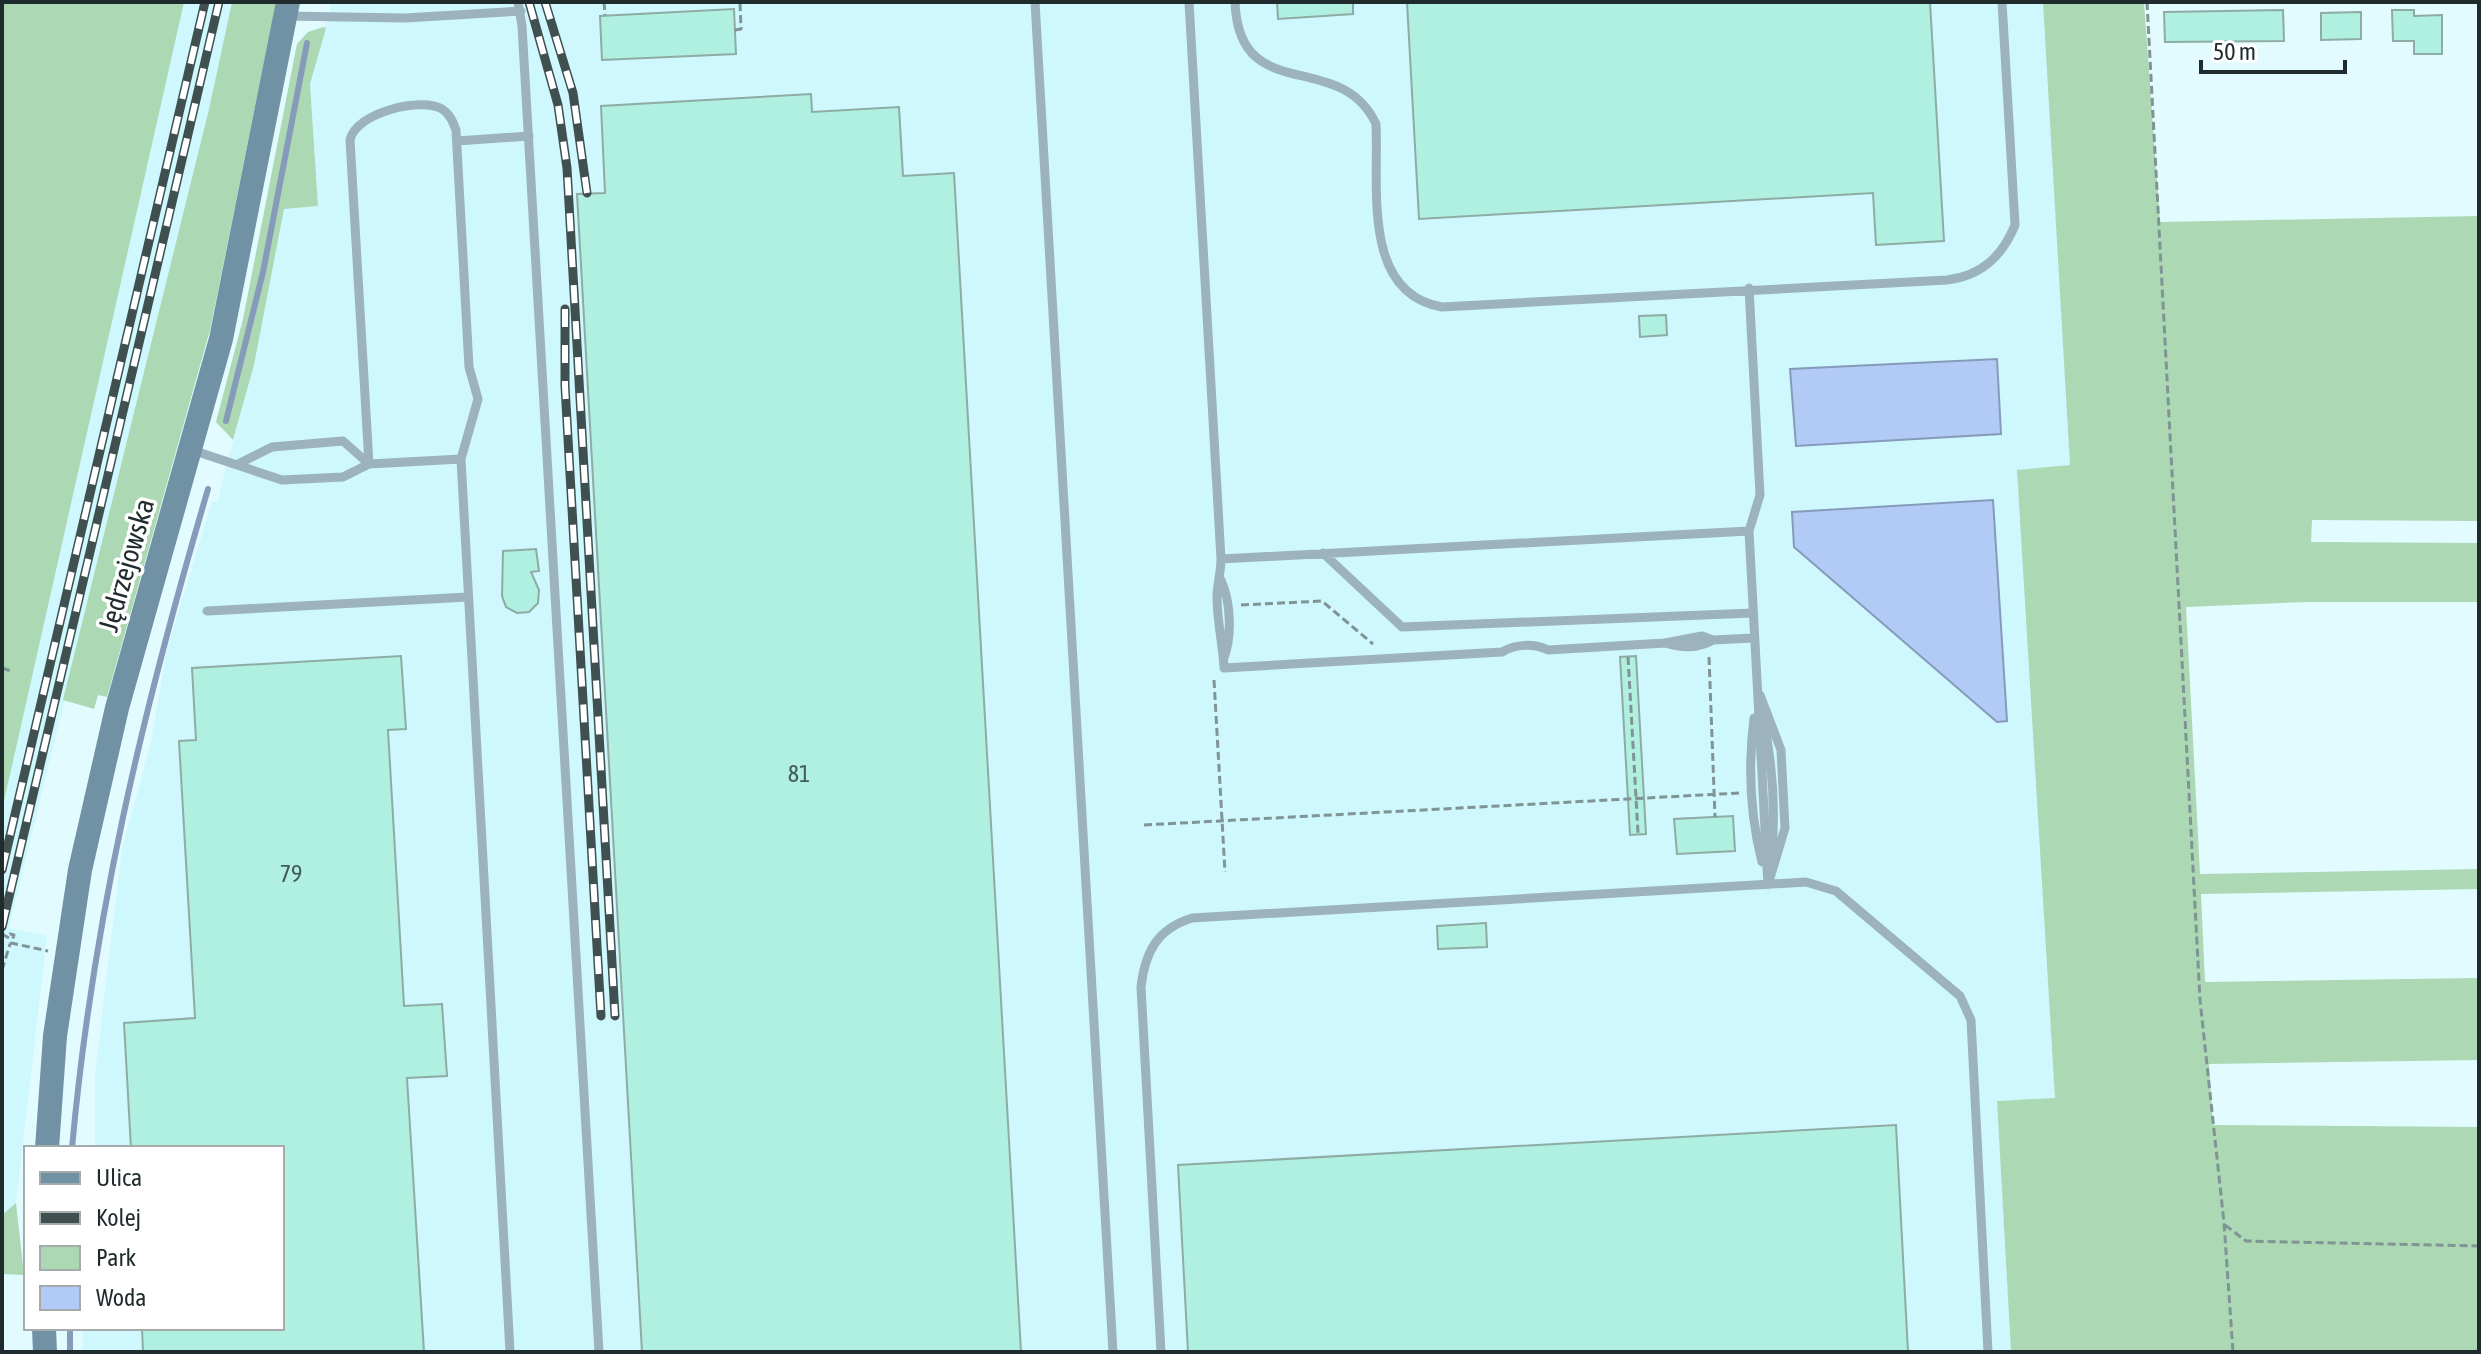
<svg xmlns="http://www.w3.org/2000/svg" width="2481" height="1354" font-family="'Asap Condensed',sans-serif">
  <style>
    .built { fill: #cef8fd }
    .green { fill: #acd8b4 }
    .water { fill: #b2caf6; stroke: #869ab9; stroke-width: 2 }
    .lines { fill: none; stroke-linecap: round; stroke-linejoin: round }
    .stream { stroke: #869ab9; stroke-width: 6 }
    .building { fill: #b0f0e1; stroke: #8eaba4; stroke-width: 2 }
    .path { stroke: #809395; stroke-width: 3; stroke-dasharray: 8 4; stroke-linecap: butt }
    .lane { stroke: #9cb2bf; stroke-width: 9 }
    .secondary { stroke: #7191a4; stroke-width: 24 }
    .rail-casing { stroke: #404f50; stroke-width: 9 }
    .rail { stroke: #fff; stroke-width: 6; stroke-dasharray: 18; stroke-linecap: butt }
    .labels { text-anchor: middle; dominant-baseline: central; stroke-width: 7; stroke-linejoin: round; paint-order: stroke }
    .number-label { font-size: 24px; fill: #435c59 }
    .street-label { font-size: 28px; fill: #1f2b2c; stroke: #fff }
  </style>
  <rect width="100%" height="100%" fill="#e2fbfe"/>
  <path class="built" d="M 2,2 L 232,2 L 209,109 L 9,928 L 47,936 L 16,1203 L 2,1215 Z
    M 332,2 L 2044,2 L 2070,465 L 2018,471 L 2055,1099 L 1997,1101 L 2011,1352 L 82,1352 L 83,1328 L 282,1328 L 282,1148 L 95,1148 L 95,1075 L 122,848 L 151,743 L 167,649 L 212,502 L 218,501 L 220,490 L 254,365 L 284,209 L 318,206 L 310,84 Z"/>
  <path class="green" d="M 2,2 L 184,2 L 2,810 Z
    M 232,2 L 276,2 L 210,330 L 107,697 L 98,695 L 94,709 L 63,700 L 209,109 Z
    M 2043,2 L 2144,2 L 2160,222 L 2479,216 L 2479,521 L 2312,520 L 2311,542 L 2479,543 L 2479,602 L 2307,602 L 2186,607 L 2200,874 L 2479,869 L 2479,889 L 2201,894 L 2205,982 L 2479,978 L 2479,1060 L 2209,1064 L 2213,1125 L 2479,1127 L 2479,1352 L 2011,1352 L 1997,1101 L 2055,1098 L 2017,470 L 2070,465 Z
    M 323,27 L 326,28 L 310,84 L 318,206 L 284,209 L 254,365 L 233,440 L 216,422 L 243,319 L 297,44 L 308,32 Z
    M 16,1203 L 24,1275 L 2,1274 L 2,1215 Z"/>
  <path class="water" d="M 1997,359 L 2001,434 L 1796,446 L 1790,369 Z
    M 1993,500 L 2007,721 L 1997,722 L 1794,547 L 1792,512 Z"/>
  <g class="lines">
    <path class="stream" d="M 226,421 L 263,272 L 307,43
      M 72,1148 C 93,917 143,710 208,489
      M 70,1328 L 70,1352"/>
  </g>
  <path class="building" d="M 1277,2 L 1353,2 L 1353,14 L 1278,19 Z
    M 1407,2 L 1930,2 L 1944,241 L 1876,245 L 1873,193 L 1419,219 Z
    M 734,9 L 736,54 L 602,60 L 600,16 Z
    M 2283,10 L 2284,41 L 2165,42 L 2164,12 Z
    M 2392,10 L 2414,10 L 2414,16 L 2442,15 L 2442,54 L 2414,54 L 2414,41 L 2393,41 Z
    M 2361,12 L 2361,39 L 2321,40 L 2321,13 Z
    M 811,94 L 812,112 L 899,107 L 903,176 L 954,173 L 1021,1352 L 642,1352 L 577,194 L 605,193 L 601,106 Z
    M 1666,315 L 1667,335 L 1640,337 L 1639,316 Z
    M 536,549 L 539,571 L 531,572 L 539,590 L 538,603 L 529,612 L 517,613 L 506,607 L 502,596 L 503,551 Z
    M 401,656 L 406,729 L 388,730 L 404,1006 L 442,1004 L 447,1076 L 407,1078 L 424,1352 L 143,1352 L 142,1328 L 282,1328 L 282,1148 L 131,1148 L 124,1023 L 195,1018 L 179,741 L 196,740 L 192,668 Z
    M 1636,656 L 1646,834 L 1630,835 L 1620,657 Z
    M 1733,816 L 1735,851 L 1677,854 L 1674,819 Z
    M 1486,923 L 1487,947 L 1438,949 L 1437,926 Z
    M 1896,1125 L 1908,1352 L 1188,1352 L 1178,1165 Z"/>
  <g class="lines">
    <path class="path" d="M 604,2 L 605,15
      M 2147,2 L 2200,1000 L 2224,1223 L 2233,1352
      M 735,30 L 741,29 L 740,2
      M 1241,605 L 1322,601 L 1373,644
      M 1628,657 L 1638,833
      M 1709,657 L 1715,817
      M 2,668 L 11,671
      M 1214,680 L 1225,872
      M 1144,825 L 1739,793
      M 2,934 L 9,938 L 10,934 L 14,935 L 11,943 L 48,951
      M 2,970 L 10,944
      M 2225,1225 L 2246,1241 L 2479,1246"/>
    <path class="lane" d="M 518,2 L 522,26 L 599,1352
      M 1035,2 L 1113,1352
      M 1189,2 L 1221,559 L 1749,531 L 1768,885
      M 1235,2 C 1239,108 1340,47 1376,124 C 1379,186 1361,293 1442,307 L 1947,280 C 1981,276 2002,257 2015,225 L 2002,2
      M 285,16 L 405,18 L 521,11
      M 457,141 L 529,136
      M 192,450 L 282,480 L 343,477 L 369,464 L 461,459 L 510,1352
      M 240,463 L 272,447 L 343,441 L 369,464
      M 369,464 L 350,140 C 356,112 422,97 442,109 C 450,114 453,122 456,130 L 469,367 L 478,399 L 461,459
      M 1749,531 L 1760,495 L 1749,288
      M 1323,553 L 1402,627 L 1753,613
      M 1221,559 C 1221,572 1217,585 1217,597 C 1217,622 1223,645 1224,668 L 1502,652 C 1516,644 1533,643 1548,650 L 1665,643 L 1702,636 L 1713,640 L 1754,638
      M 1221,580 C 1231,602 1232,636 1224,658
      M 207,611 L 468,597
      M 1665,643 C 1682,648 1697,649 1713,640
      M 1760,695 L 1781,750 L 1785,828 L 1770,878
      M 1754,718 C 1748,766 1750,815 1762,862
      M 1763,718 C 1773,765 1776,814 1771,862
      M 1161,1352 L 1141,987 C 1145,952 1157,929 1192,918 L 1806,882 L 1836,891 L 1960,996 L 1971,1020 L 1988,1352"/>
    <path class="secondary" d="M 47,1148 L 55,1036 L 80,870 L 117,708 L 221,339 L 288,2
      M 44,1328 L 45,1352"/>
    <defs>
      <path id="rail" d="M 529,2 L 558,105 L 567,168 L 615,1016
        M 545,2 L 573,93 L 587,193
        M 565,309 L 565,386 L 601,1016
        M 2,870 L 205,2
        M 2,927 L 219,2"/>
    </defs>
    <use href="#rail" class="rail-casing"/>
    <use href="#rail" class="rail"/>
  </g>
  <g class="labels">
    <g class="number-label">
      <text x="799" y="773">81</text>
      <text x="291" y="873">79</text>
    </g>
    <g class="street-label">
      <text transform="translate(126 565) rotate(-74)">Jędrzejowska</text>
    </g>
  </g>
  <rect width="2481" height="1354" fill="none" stroke="#1f2b2c" stroke-width="8"/>
  <rect x="24" y="1146" width="260" height="184" fill="#ffffff" stroke="#a5aaab" stroke-width="2"/>
  <rect x="40" y="1172" width="40" height="12" fill="#7191a4" stroke="#a5aaab" stroke-width="2"/>
  <text x="96" y="1186" font-size="24" fill="#1f2b2c">Ulica</text>
  <rect x="40" y="1212" width="40" height="12" fill="#404f50" stroke="#a5aaab" stroke-width="2"/>
  <text x="96" y="1226" font-size="24" fill="#1f2b2c">Kolej</text>
  <rect x="40" y="1246" width="40" height="24" fill="#acd8b4" stroke="#a5aaab" stroke-width="2"/>
  <text x="96" y="1266" font-size="24" fill="#1f2b2c">Park</text>
  <rect x="40" y="1286" width="40" height="24" fill="#b2caf6" stroke="#a5aaab" stroke-width="2"/>
  <text x="96" y="1306" font-size="24" fill="#1f2b2c">Woda</text>
  <path d="M2201 60v12h144v-12" fill="none" stroke="#1f2b2c" stroke-width="4"/>
  <text x="2213" y="60" font-size="24" fill="#1f2b2c" stroke="#ffffff" stroke-width="6" paint-order="stroke">50 m</text>
</svg>
